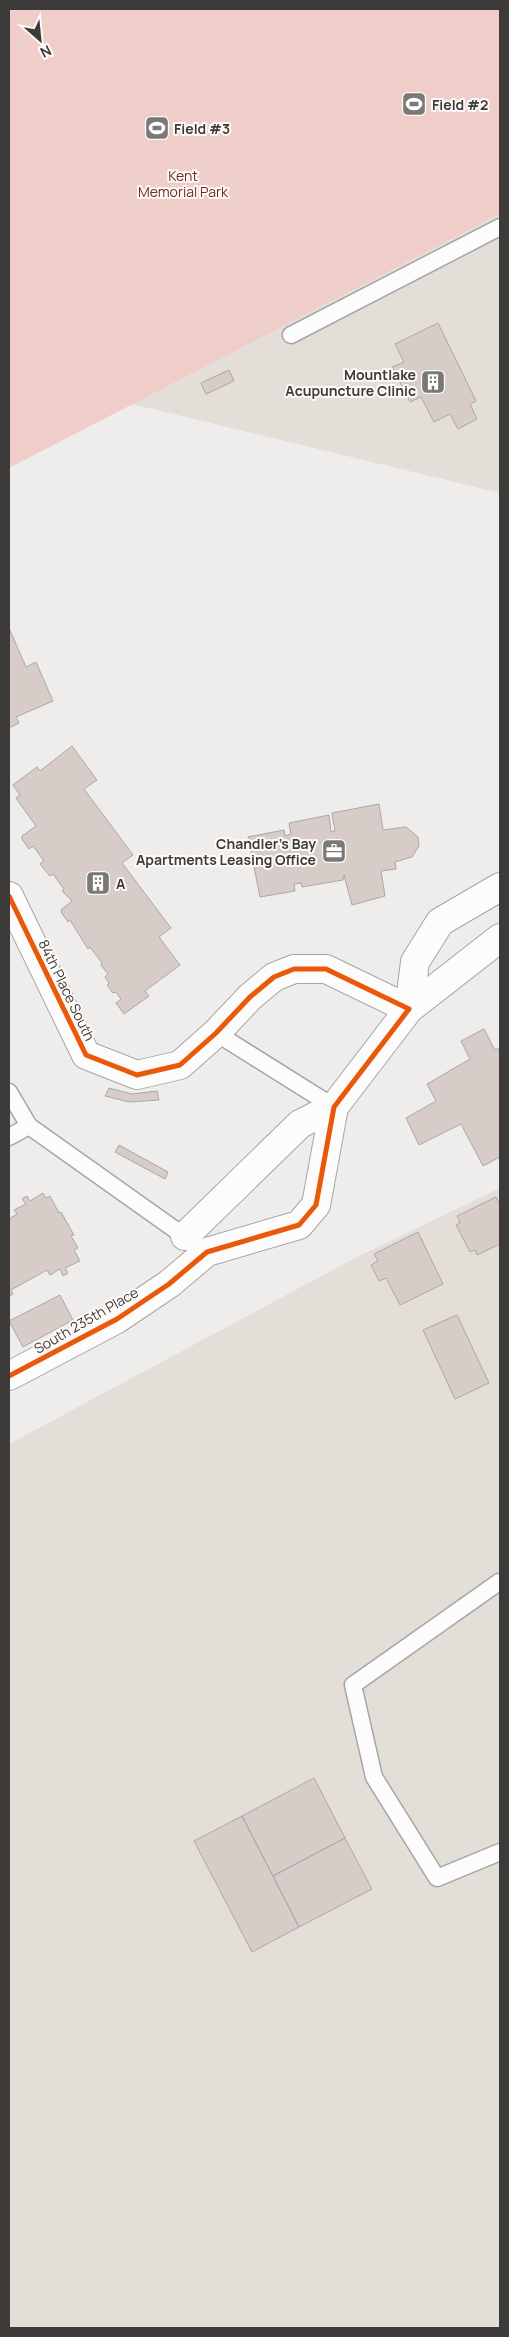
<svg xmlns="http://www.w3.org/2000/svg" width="509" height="2337" font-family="Manrope,sans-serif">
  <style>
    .built { fill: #e3ded8 }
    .green { fill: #efcec9 }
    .building { fill: #d7ccc7; stroke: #aaa8a7 }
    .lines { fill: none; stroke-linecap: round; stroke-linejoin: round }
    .service-casing { stroke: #a7a6a5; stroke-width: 19 }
    .minor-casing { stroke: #a7a6a5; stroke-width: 30 }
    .service { stroke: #fdfcfc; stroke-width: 16 }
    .minor { stroke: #fdfcfc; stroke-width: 28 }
    .cycleway-casing { stroke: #fefaf7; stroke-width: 8 }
    .cycleway { stroke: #e8590c; stroke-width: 5 }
    .labels { text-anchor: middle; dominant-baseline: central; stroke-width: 4; stroke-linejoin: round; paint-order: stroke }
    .poi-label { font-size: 14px; font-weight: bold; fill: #3d3b3a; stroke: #fefaf7; text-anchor: start }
    .park-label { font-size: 14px; fill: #722a25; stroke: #fefaf7 }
    .street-label { font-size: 14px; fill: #3d3b3a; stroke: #fefaf7 }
  </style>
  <rect width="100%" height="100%" fill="#efedeb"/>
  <path class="built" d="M 500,214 L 500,493 L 132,404 Z
    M 500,1188 L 500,2328 L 9,2328 L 9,1444 L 355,1258 Z"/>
  <path class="green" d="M 9,9 L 500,9 L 500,214 L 9,468 Z"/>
  <path class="building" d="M 438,323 L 476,401 L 470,404 L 477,419 L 458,429 L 450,414 L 434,422 L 421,397 L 410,402 L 392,367 L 404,362 L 395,344 Z
    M 229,370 L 234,381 L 206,394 L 201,383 Z
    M 9,628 L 26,667 L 36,662 L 53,701 L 16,717 L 19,723 L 9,728 Z
    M 72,746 L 97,780 L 84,789 L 133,855 L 122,863 L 171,928 L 159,937 L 180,965 L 145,991 L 149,996 L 124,1014 L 116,1003 L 121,999 L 116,992 L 113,993 L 107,985 L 109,983 L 105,977 L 108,974 L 101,965 L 102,963 L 90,947 L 88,949 L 70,920 L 68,922 L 61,912 L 62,909 L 72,901 L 62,891 L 64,889 L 53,874 L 50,876 L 40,864 L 44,861 L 33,846 L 29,849 L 22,839 L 22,836 L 36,826 L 16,798 L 20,795 L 13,785 L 37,767 L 40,771 Z
    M 379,804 L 383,830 L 406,827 L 418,837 L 419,846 L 412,857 L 395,862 L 396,869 L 381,871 L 385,896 L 352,905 L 344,875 L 343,880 L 302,887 L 301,883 L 294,884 L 295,891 L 260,897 L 248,837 L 284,830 L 285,836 L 291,834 L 289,823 L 329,815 L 331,832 L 335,831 L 332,813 Z
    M 484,1029 L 495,1050 L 500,1048 L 500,1157 L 483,1166 L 461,1124 L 419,1145 L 406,1118 L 436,1101 L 427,1084 L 470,1059 L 461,1041 Z
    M 109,1088 L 132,1094 L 157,1091 L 159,1100 L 129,1102 L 105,1096 Z
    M 119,1145 L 168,1172 L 165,1179 L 115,1152 Z
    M 43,1193 L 46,1198 L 50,1196 L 59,1213 L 61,1212 L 74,1235 L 71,1236 L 78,1248 L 74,1250 L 80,1261 L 65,1268 L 68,1273 L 63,1276 L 60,1269 L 50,1275 L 47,1270 L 11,1290 L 13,1294 L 9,1296 L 9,1219 L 17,1214 L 14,1210 L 26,1204 L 22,1199 L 27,1196 L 30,1201 Z
    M 496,1197 L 500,1205 L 500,1244 L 477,1255 L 475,1250 L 470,1252 L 456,1225 L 460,1223 L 457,1216 Z
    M 418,1232 L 443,1284 L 400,1305 L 386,1278 L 379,1281 L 371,1265 L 378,1261 L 374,1254 Z
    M 60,1295 L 73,1320 L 23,1347 L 9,1321 Z
    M 457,1315 L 489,1383 L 455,1399 L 423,1330 Z
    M 314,1778 L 345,1838 L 273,1876 L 242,1816 Z
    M 242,1816 L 299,1927 L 252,1952 L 194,1841 Z
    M 345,1838 L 372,1889 L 299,1927 L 273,1876 Z"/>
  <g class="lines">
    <defs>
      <path id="service" d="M 291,335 L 500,227
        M 216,1033 L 334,1107
        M 9,1092 L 29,1126 L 191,1241
        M 9,1137 L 29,1126
        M 500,1584 L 499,1582 L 353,1685 L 374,1777 L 437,1878 L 500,1852"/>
      <path id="minor" d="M 500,887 L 440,922 L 415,962 L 409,1009 L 500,938
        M 9,896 L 86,1055 L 137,1075 L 180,1065 L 216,1033 L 250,997 L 274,977 L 294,969 L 326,969 L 409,1009 L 334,1107 L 316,1205 L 299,1225 L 207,1252 L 169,1284 L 117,1319 L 9,1376
        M 185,1236 L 300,1124 L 334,1107"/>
    </defs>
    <use href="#service" class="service-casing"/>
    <use href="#minor" class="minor-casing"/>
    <use href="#service" class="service"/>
    <use href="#minor" class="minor"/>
    <defs>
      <path id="cycleway" d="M 9,896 L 86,1055 L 137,1075 L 180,1065 L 216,1033 L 250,997 L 274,977 L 294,969 L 326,969 L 409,1009 L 334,1107 L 316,1205 L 299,1225 L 207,1252 L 169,1284 L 117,1319 L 9,1376"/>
    </defs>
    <use href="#cycleway" class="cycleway-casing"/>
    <use href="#cycleway" class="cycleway"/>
  </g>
  <defs>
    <symbol id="stadium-square" viewBox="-11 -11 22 22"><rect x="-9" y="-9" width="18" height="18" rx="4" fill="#7b7978" stroke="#fefaf7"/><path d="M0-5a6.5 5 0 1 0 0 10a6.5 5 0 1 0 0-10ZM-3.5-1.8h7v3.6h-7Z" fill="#fff"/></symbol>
    <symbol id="building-square" viewBox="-11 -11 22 22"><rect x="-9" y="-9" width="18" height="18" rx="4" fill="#7b7978" stroke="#fefaf7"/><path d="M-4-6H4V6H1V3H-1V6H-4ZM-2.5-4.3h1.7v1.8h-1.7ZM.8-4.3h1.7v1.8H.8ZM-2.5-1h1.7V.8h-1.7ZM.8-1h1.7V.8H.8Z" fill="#fff"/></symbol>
    <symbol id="office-square" viewBox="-11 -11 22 22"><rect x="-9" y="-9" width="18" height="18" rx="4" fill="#7b7978" stroke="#fefaf7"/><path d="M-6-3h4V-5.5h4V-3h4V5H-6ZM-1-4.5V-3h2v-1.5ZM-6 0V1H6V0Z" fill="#fff"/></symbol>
  </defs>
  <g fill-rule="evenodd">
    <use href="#stadium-square" x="400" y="90" width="28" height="28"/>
    <use href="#stadium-square" x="143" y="114" width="28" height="28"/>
    <use href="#building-square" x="419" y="368" width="28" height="28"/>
    <use href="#office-square" x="320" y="837" width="28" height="28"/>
    <use href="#building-square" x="84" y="869" width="28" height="28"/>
  </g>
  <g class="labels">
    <g class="poi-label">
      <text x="432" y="104">Field #2</text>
      <text x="174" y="128">Field #3</text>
      <text x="416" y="374" text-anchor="end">Mountlake<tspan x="416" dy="16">Acupuncture Clinic</tspan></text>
      <text x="316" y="843" text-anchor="end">Chandler's Bay<tspan x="316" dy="16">Apartments Leasing Office</tspan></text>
      <text x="116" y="883">A</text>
    </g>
    <g class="park-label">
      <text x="183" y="175">Kent<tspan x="183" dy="16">Memorial Park</tspan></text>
    </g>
    <g class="street-label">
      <text transform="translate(67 990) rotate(64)">84th Place South</text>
      <text transform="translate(86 1320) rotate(-30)">South 235th Place</text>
    </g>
  </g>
  <rect width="509" height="2337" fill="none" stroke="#3d3b3a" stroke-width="20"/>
  <g transform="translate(40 40) rotate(153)" stroke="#fefaf7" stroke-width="4" paint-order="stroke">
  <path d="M0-4L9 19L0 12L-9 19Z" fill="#3d3b3a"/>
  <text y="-8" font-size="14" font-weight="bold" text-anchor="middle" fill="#3d3b3a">N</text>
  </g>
</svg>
